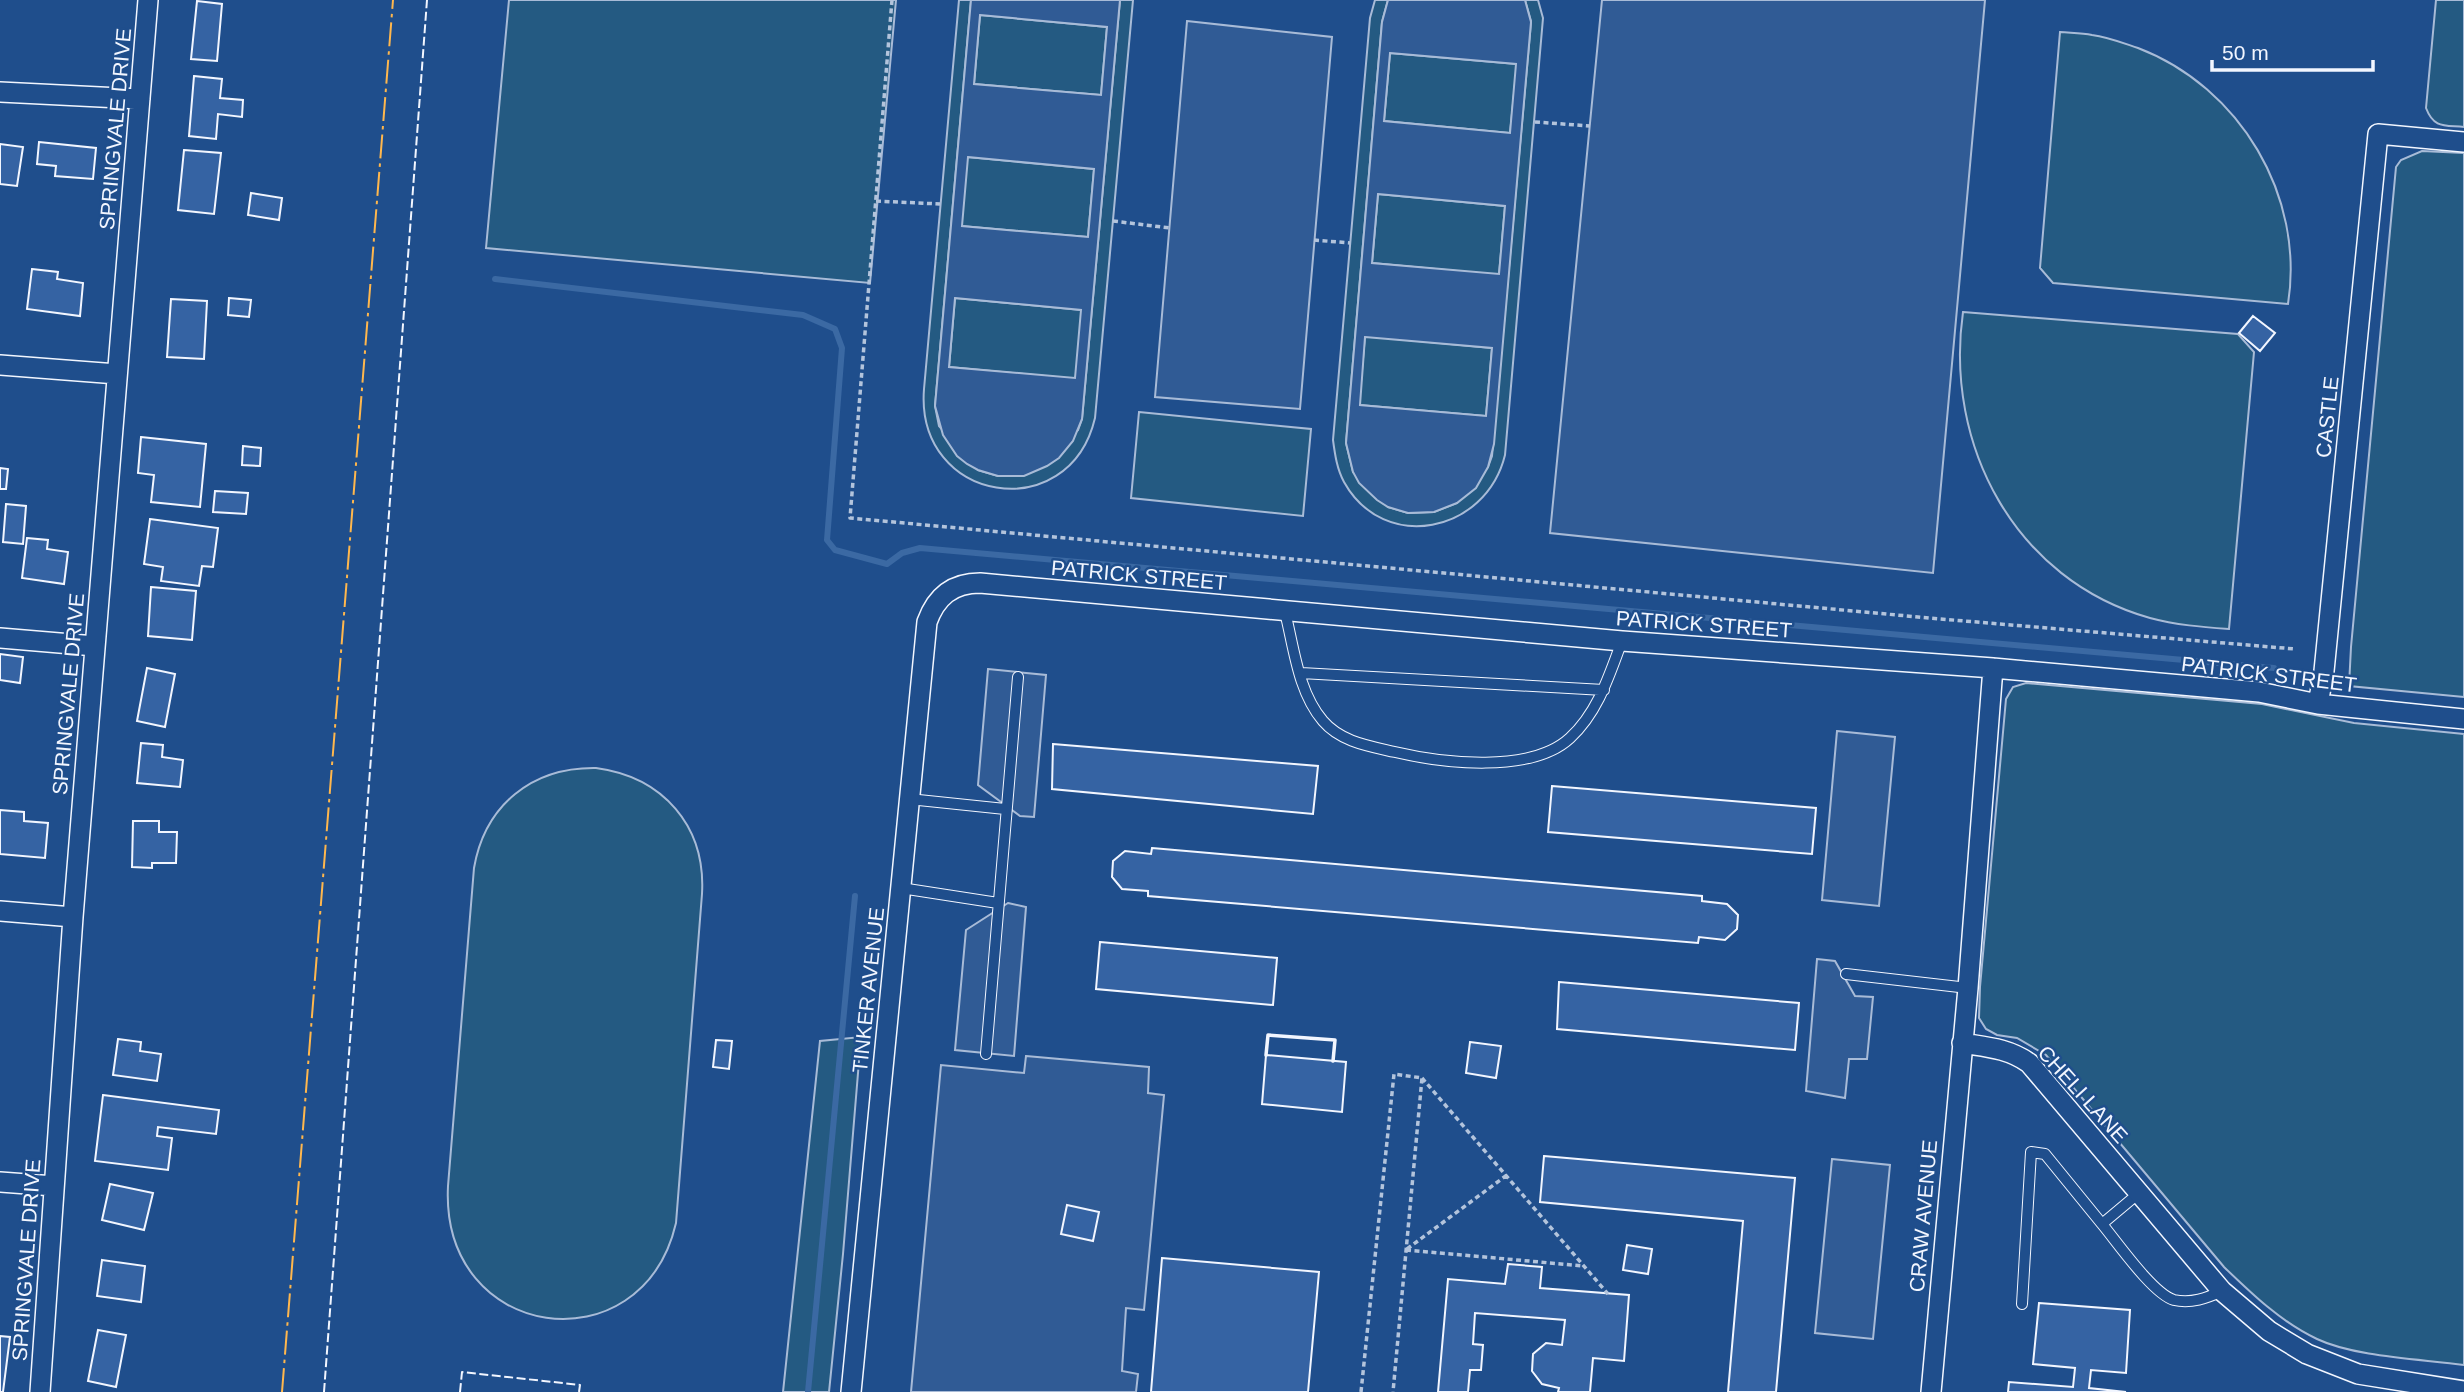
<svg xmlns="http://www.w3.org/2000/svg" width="2464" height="1392" font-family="Helvetica,sans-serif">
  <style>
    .green { fill: #245a82; stroke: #a8bbd7; stroke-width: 2 }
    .parking { fill: #305b95; stroke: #a8bbd7; stroke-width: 2; fill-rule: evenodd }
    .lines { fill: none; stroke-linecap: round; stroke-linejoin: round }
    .stream { stroke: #3b69a3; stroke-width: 6 }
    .building { fill: #3563a3; stroke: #f2f6ff; stroke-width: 2 }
    .lane-casing { stroke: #f2f6ff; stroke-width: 12 }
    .street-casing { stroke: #f2f6ff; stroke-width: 22 }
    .path { stroke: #b3c4dc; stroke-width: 3.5; stroke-dasharray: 5 3.5; stroke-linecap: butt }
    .lane { stroke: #1f4e8c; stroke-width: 10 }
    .street { stroke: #1f4e8c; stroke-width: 19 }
    .fence { stroke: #f2f6ff; stroke-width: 2; stroke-dasharray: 9 3.5; stroke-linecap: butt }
    .wall { stroke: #f2f6ff; stroke-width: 3.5 }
    .power { stroke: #ffb74d; stroke-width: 2; stroke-dasharray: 24 5 3.5 5; stroke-linecap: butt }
    .labels { text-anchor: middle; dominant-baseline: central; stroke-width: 5; stroke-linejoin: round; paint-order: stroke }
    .street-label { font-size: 21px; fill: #f2f6ff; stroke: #1f4e8c }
  </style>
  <rect width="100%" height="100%" fill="#1f4e8c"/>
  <path class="green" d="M 509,0 L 896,0 L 870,283 L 486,248 Z
    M 959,0 L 971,0 L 935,406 L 939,426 L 978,470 L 998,476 L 1012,476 L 1078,430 L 1082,419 L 1120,0 L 1133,0 L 1095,418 C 1069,528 915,503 924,389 Z
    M 1375,0 L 1388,0 L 1382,22 L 1346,443 L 1353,472 L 1388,507 L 1408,513 L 1434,512 L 1457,503 L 1488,467 L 1492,456 L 1530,34 L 1531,21 L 1525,0 L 1538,0 L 1543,18 L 1505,455 C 1486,533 1384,554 1344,482 C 1337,469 1335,455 1333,440 L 1370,18 Z
    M 2436,0 L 2464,0 L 2464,127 C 2445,125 2434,129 2426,108 Z
    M 980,15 L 1107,27 L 1101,95 L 974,84 Z
    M 2060,32 C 2071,33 2082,33 2092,35 C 2108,37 2123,43 2138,48 C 2240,87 2305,196 2288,304 L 2053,283 L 2040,268 Z
    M 1390,53 L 1517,64 L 1510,133 L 1384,121 Z
    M 2422,151 L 2464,153 L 2464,697 L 2349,686 L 2351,647 L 2396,167 L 2401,160 Z
    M 967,157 L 1094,169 L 1088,237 L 961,226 Z
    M 1378,194 L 1505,206 L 1499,275 L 1372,263 Z
    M 955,298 L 1082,310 L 1076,379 L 949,367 Z
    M 1963,312 L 2238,334 L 2254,352 L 2229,629 C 2202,627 2176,625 2150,618 C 2015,580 1944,445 1963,312 Z
    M 1365,336 L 1492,348 L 1486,416 L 1359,405 Z
    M 1139,412 L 1311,429 L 1303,516 L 1131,498 Z
    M 2026,683 L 2262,704 L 2354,723 L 2464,734 L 2464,1365 C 2421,1359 2355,1357 2317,1339 C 2281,1322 2252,1294 2224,1267 L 2046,1055 L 2017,1038 L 1997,1035 L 1986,1029 L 1979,1018 L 1980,987 L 2006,699 L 2013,687 Z
    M 596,768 C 663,777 706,826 702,894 L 676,1223 C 642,1369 440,1342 448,1186 L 474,868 C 485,805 532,767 596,768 Z
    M 861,1037 L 843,1254 L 829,1392 L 783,1392 L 820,1041 Z"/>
  <path class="parking" d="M 971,0 L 1120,0 L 1082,419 L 1073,441 L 1059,458 L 1047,466 L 1024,476 L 998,476 L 978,470 L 967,464 L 957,456 L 943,435 L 935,406 ZM 980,15 L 1107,27 L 1101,95 L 974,84 ZM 968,157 L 1094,169 L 1088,237 L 962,226 ZM 955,298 L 1081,310 L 1075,378 L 949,367 Z
    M 1388,0 L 1525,0 L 1531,22 L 1494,444 L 1488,467 L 1476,488 L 1457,503 L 1434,512 L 1408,513 L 1388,507 L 1377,500 L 1359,483 L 1353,472 L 1346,443 L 1382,22 ZM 1390,53 L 1516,64 L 1510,133 L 1384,121 ZM 1378,194 L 1505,206 L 1499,274 L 1372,263 ZM 1365,337 L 1492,348 L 1486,416 L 1360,405 Z
    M 1602,0 L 1985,0 L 1933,573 L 1550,533 Z
    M 1187,21 L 1332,37 L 1300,409 L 1155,397 Z
    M 988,669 L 1046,675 L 1034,817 L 1020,816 L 978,785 Z
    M 1837,731 L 1895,737 L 1879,906 L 1822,900 Z
    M 1008,903 L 1026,907 L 1014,1056 L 955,1050 L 966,930 Z
    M 1817,959 L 1835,961 L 1855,996 L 1873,997 L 1867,1059 L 1849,1059 L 1845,1098 L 1806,1091 Z
    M 1026,1056 L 1149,1067 L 1148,1093 L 1164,1095 L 1144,1310 L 1126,1308 L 1122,1371 L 1138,1374 L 1136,1392 L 911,1392 L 941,1065 L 1024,1073 Z
    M 1832,1159 L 1890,1165 L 1873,1339 L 1815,1333 Z"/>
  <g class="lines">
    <path class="stream" d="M 495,279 L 803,315 L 835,329 L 842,348 L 827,540 L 835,550 L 887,564 L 902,553 L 920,548 L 2274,668
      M 808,1392 L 855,896"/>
  </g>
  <path class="building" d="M 197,1 L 222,4 L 217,61 L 191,59 Z
    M 194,76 L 222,79 L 220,98 L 243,100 L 242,117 L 218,114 L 216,139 L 189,136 Z
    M 39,142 L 96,148 L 93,179 L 55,176 L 56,166 L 37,164 Z
    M 0,144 L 23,147 L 17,186 L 0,184 Z
    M 184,150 L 221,153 L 214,214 L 178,210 Z
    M 251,193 L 282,198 L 279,220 L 248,215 Z
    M 32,269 L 58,272 L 57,279 L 83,283 L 80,316 L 27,309 Z
    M 229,298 L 251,300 L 249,317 L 228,315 Z
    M 171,299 L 207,301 L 204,359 L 167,357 Z
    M 2253,316 L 2275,333 L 2260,351 L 2239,333 Z
    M 141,437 L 206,444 L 200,507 L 151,502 L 154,475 L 138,473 Z
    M 243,446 L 261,448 L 260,466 L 242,465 Z
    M 0,468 L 8,469 L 6,489 L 0,489 Z
    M 215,491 L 248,493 L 246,514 L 213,512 Z
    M 6,504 L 26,506 L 23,544 L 3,542 Z
    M 150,519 L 218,528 L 213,567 L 202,566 L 199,586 L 161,581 L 163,567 L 144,564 Z
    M 27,538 L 48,540 L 47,549 L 68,552 L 64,584 L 22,578 Z
    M 151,587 L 196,591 L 192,640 L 148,636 Z
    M 0,654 L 23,657 L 20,683 L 0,680 Z
    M 147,668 L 175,674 L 165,727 L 137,721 Z
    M 141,743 L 163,745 L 162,757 L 183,760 L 180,787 L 137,783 Z
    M 1053,744 L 1318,766 L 1313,814 L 1052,789 Z
    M 1552,786 L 1816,808 L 1812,854 L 1548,832 Z
    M 0,810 L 24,812 L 24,821 L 48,823 L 45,858 L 0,854 Z
    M 133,821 L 159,821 L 159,832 L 177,832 L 176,863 L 152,863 L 152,868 L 132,867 Z
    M 1152,848 L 1702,896 L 1702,901 L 1727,904 L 1738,915 L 1737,929 L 1725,940 L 1699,937 L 1698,943 L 1148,896 L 1148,891 L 1122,889 L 1112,877 L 1113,861 L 1125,851 L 1151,854 Z
    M 1100,942 L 1277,958 L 1273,1005 L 1096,989 Z
    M 1559,982 L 1799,1003 L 1795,1050 L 1557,1029 Z
    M 118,1039 L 141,1042 L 140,1051 L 161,1054 L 157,1081 L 113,1075 Z
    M 716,1040 L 732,1041 L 729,1069 L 713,1067 Z
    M 1470,1042 L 1501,1046 L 1496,1078 L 1466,1073 Z
    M 1266,1055 L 1346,1062 L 1342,1112 L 1262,1104 Z
    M 103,1095 L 219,1110 L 216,1134 L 158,1127 L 157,1136 L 172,1138 L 168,1170 L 95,1161 Z
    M 1544,1156 L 1795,1178 L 1776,1392 L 1728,1392 L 1743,1221 L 1540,1202 Z
    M 110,1184 L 153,1193 L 144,1230 L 102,1220 Z
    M 1067,1205 L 1099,1212 L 1093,1241 L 1061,1234 Z
    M 1627,1245 L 1652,1249 L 1648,1274 L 1623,1270 Z
    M 1162,1258 L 1319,1272 L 1308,1392 L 1151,1392 Z
    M 102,1260 L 145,1266 L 141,1302 L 97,1296 Z
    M 1508,1264 L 1542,1267 L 1540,1288 L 1629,1295 L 1624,1361 L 1593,1358 L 1590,1392 L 1558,1392 L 1559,1388 L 1542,1384 L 1532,1371 L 1533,1354 L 1546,1343 L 1562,1345 L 1565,1320 L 1475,1313 L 1473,1344 L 1483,1345 L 1481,1370 L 1470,1370 L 1468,1392 L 1438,1392 L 1448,1279 L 1505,1284 Z
    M 2039,1303 L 2130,1310 L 2126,1373 L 2091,1370 L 2089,1388 L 2126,1392 L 2008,1392 L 2009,1382 L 2073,1387 L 2075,1368 L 2033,1364 Z
    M 98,1330 L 126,1335 L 116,1387 L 88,1381 Z
    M 0,1336 L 10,1337 L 3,1392 L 0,1392 Z"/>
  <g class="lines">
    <defs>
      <path id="lane" d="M 1285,612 C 1294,648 1298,692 1323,721 C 1341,742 1369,746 1395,752 C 1442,763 1531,774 1570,738 C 1598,712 1609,676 1622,641
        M 1301,673 L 1604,690
        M 909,799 L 1005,809
        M 901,888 L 998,903
        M 1846,974 L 1968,988
        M 986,1054 L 1018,677
        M 2102,1224 C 2117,1242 2153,1294 2174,1300 C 2191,1304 2207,1298 2222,1291
        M 2022,1304 L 2031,1152 L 2045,1154 L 2102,1224 L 2139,1193"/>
      <path id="street" d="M 0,92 L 140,99
        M 0,365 L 117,374
        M 0,638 L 95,646
        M 2318,704 L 2324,671 L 2378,134 L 2464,142
        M 0,911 L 73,917
        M 1962,1043 C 1986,1047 2008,1048 2029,1063 L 2222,1291 L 2269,1331 L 2307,1354 L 2358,1374 L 2464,1391
        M 0,1182 L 54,1186
        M 40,1392 L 73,917 L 148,0
        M 851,1392 L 927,622 C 936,597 952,583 980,583 L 1622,641 L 1993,668 L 2259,692 L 2318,704 L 2464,719
        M 1931,1392 L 1968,988 L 1993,668"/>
    </defs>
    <use href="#lane" class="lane-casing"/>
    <use href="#street" class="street-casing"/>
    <path class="path" d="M 892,0 L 850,518 L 1929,618 L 2295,649
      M 1535,122 L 1590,126
      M 876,201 L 940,204
      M 1113,221 L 1170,228
      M 1314,240 L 1350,243
      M 1422,1078 L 1608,1294
      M 1407,1249 L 1507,1175
      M 1406,1250 L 1584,1266
      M 1361,1392 L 1394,1074 L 1422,1078 L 1393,1392"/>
    <use href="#lane" class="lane"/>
    <use href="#street" class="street"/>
    <path class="fence" d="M 324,1392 L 427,0
      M 460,1392 L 462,1372 L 580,1385 L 579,1392"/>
    <path class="wall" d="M 1266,1055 L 1268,1035 L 1335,1040 L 1333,1061"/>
    <path class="power" d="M 282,1392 L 393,0"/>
  </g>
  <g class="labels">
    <g class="street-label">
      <text transform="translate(115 129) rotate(-85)">SPRINGVALE DRIVE</text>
      <text transform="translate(2327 417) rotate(-84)">CASTLE</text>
      <text transform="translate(1139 575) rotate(5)">PATRICK STREET</text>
      <text transform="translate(1704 624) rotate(4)">PATRICK STREET</text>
      <text transform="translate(2269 674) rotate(7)">PATRICK STREET</text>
      <text transform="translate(68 694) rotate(-85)">SPRINGVALE DRIVE</text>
      <text transform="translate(868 990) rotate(-84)">TINKER AVENUE</text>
      <text transform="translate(2083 1094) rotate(48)">CHELI LANE</text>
      <text transform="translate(1923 1216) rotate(-85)">CRAW AVENUE</text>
      <text transform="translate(26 1260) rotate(-86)">SPRINGVALE DRIVE</text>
    </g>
  </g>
  <path d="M2212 60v10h161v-10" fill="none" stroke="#f2f6ff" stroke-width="3.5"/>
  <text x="2222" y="60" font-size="21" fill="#f2f6ff" stroke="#1f4e8c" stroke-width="5" paint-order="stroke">50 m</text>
</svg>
